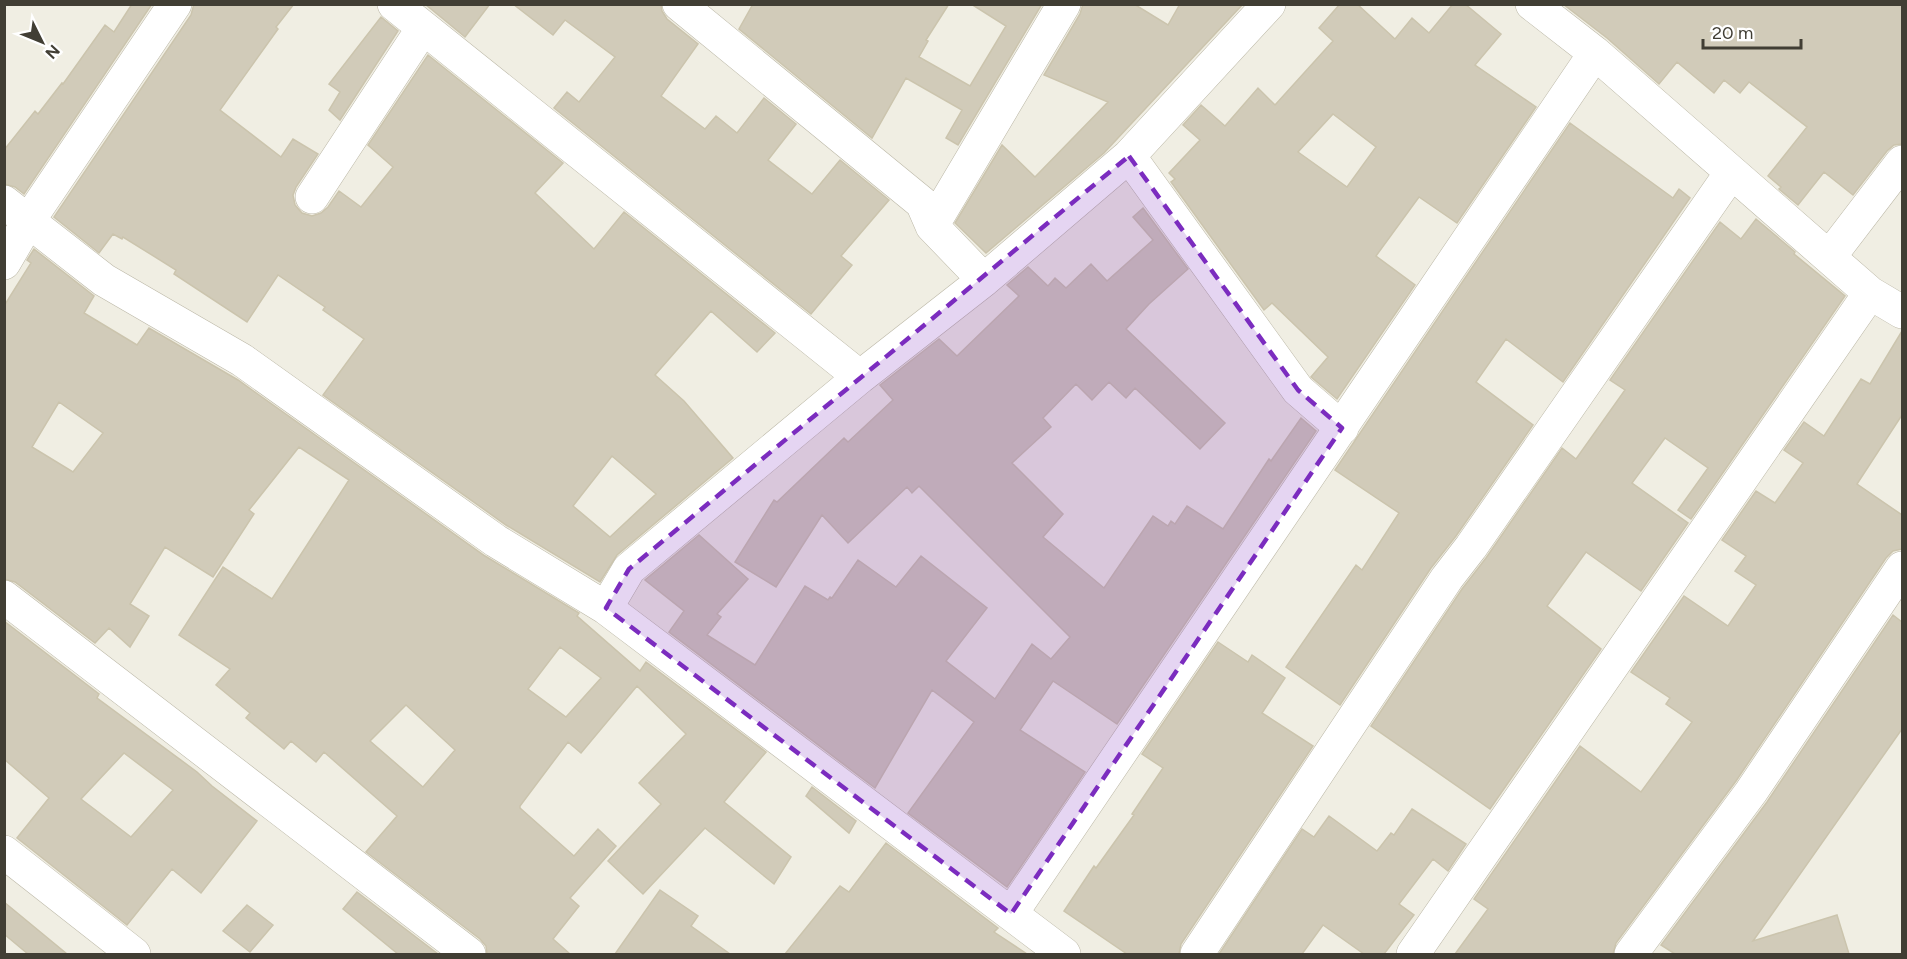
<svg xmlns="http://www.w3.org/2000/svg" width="1907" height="959" font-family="Figtree,sans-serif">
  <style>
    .building { fill: #d1cbb9; stroke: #cbc4ad; stroke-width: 1.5; fill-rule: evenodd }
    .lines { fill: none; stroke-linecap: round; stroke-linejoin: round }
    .street-casing { stroke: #bbb7a6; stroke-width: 34 }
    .street { stroke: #fff; stroke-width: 33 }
    .marked { fill: #7b2cbf; fill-opacity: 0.2; stroke: #7b2cbf; stroke-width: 4.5; stroke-dasharray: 12 8; stroke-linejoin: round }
  </style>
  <rect width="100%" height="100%" fill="#f0eee3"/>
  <path class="building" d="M 132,4 L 152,4 L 24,194 L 15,187 L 4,184 L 4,150 L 35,111 L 38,114 L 62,83 L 63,84 L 105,25 L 114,32 Z
    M 194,4 L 294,4 L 276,27 L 278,29 L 220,110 L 281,157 L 293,139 L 318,154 L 296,187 L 293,195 L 295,205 L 302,213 L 312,216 L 321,213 L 328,207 L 339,191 L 361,207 L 393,167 L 368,145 L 428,55 L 563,163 L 535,193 L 594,249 L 624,212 L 775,333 L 757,352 L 711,311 L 655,375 L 684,401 L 733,458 L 617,555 L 600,582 L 506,525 L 323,395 L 364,339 L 323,310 L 325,307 L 278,275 L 247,322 L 174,274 L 176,270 L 123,237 L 122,239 L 113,234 L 99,253 L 54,217 L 191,15 ZM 612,456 L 656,494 L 610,537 L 573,506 Z
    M 425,4 L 490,4 L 465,37 Z
    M 513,4 L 661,4 L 662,11 L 667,19 L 698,44 L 661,96 L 705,129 L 716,116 L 737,133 L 764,98 L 796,124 L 768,160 L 812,194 L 840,160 L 889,200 L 841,256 L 852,265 L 811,314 L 554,108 L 567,92 L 579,102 L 615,57 L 565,20 L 553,35 Z
    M 753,4 L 949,4 L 926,40 L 928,41 L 919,57 L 970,86 L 1006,26 L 971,4 L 1042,4 L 958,145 L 946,138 L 962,110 L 906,78 L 872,138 L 739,29 Z
    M 1083,4 L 1134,4 L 1168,25 L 1180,4 L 1243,4 L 1104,153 L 986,253 L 955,223 L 1002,145 L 1035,177 L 1108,102 L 1044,75 L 1080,14 Z
    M 1340,4 L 1357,4 L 1395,39 L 1412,18 L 1429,33 L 1453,4 L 1465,4 L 1501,34 L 1475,65 L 1536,107 L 1457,223 L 1419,197 L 1376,256 L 1415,285 L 1337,399 L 1311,377 L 1328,357 L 1272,303 L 1264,310 L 1171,182 L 1175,179 L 1169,173 L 1200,140 L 1183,125 L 1201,105 L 1225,126 L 1258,88 L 1275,105 L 1333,41 L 1319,28 ZM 1333,114 L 1376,147 L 1347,187 L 1298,152 Z
    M 1563,4 L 1902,4 L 1902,144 L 1894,145 L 1887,151 L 1853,195 L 1824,172 L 1798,205 L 1779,189 L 1781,187 L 1768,176 L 1807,127 L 1749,82 L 1740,93 L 1724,80 L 1714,93 L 1677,62 L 1659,84 L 1607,38 Z
    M 381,17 L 398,31 L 340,120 L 329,110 L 340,92 L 329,84 Z
    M 1570,123 L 1673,198 L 1679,189 L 1690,198 L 1563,382 L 1506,339 L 1476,382 L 1533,425 L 1456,536 L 1431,568 L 1340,705 L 1286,667 L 1356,565 L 1362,570 L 1399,513 L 1335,470 Z
    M 1143,208 L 1188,269 L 1149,304 L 1126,329 L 1225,423 L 1200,449 L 1135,388 L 1126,398 L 1109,382 L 1092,400 L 1076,384 L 1043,418 L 1051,427 L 1012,463 L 1063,514 L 1043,537 L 1104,588 L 1153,516 L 1168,526 L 1171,521 L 1175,524 L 1187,506 L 1223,529 L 1269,459 L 1271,461 L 1301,418 L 1316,431 L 1117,724 L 1053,681 L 1020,730 L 1085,772 L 1007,887 L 908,813 L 974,722 L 932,690 L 875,788 L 669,632 L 684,611 L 645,580 L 699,535 L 748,579 L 717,614 L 721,617 L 707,635 L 755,665 L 805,586 L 828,600 L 830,597 L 832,598 L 858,560 L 896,587 L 921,556 L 987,608 L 946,661 L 995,699 L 1032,644 L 1051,659 L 1070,637 L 919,486 L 912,493 L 907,487 L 848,543 L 822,515 L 776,587 L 735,562 L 774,500 L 777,502 L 844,438 L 848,442 L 893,400 L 880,385 L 939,339 L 957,356 L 1019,296 L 1007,285 L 1028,267 L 1048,286 L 1055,278 L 1066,288 L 1091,264 L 1107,281 L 1153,240 L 1133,217 Z
    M 1756,219 L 1795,252 L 1794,254 L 1845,296 L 1691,519 L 1678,510 L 1708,468 L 1665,438 L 1632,483 L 1688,523 L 1641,591 L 1586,552 L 1547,606 L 1601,649 L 1490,809 L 1371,726 L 1462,589 L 1486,558 L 1562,448 L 1576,459 L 1625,390 L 1610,380 L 1720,222 L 1741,239 Z
    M 34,249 L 94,296 L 84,313 L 137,345 L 149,328 L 238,380 L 485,556 L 579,613 L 577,616 L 640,671 L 646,662 L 766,752 L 724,802 L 791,857 L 774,884 L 705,828 L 643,894 L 608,861 L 661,804 L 639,783 L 686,734 L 637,686 L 581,753 L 568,742 L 520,806 L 520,808 L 574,856 L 598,829 L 616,846 L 570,898 L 579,906 L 553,939 L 570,954 L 487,954 L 486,946 L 480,939 L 366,852 L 397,816 L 324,752 L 316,762 L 291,741 L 284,749 L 246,718 L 250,713 L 216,685 L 230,669 L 179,635 L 223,567 L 272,599 L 307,545 L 349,480 L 299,447 L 249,510 L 254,514 L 213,577 L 165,547 L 130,604 L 149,616 L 130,647 L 109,628 L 95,643 L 15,582 L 4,579 L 4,306 L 31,263 L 27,260 ZM 59,402 L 103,433 L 73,472 L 32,447 ZM 560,647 L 601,678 L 566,717 L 528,689 ZM 406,705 L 455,750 L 423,787 L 370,741 Z
    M 1902,331 L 1902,415 L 1857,484 L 1902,515 L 1902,549 L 1893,551 L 1886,558 L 1736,781 L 1616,943 L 1613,954 L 1455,954 L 1488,909 L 1474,899 L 1580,746 L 1641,792 L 1692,722 L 1666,704 L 1670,698 L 1631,672 L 1684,596 L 1728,626 L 1756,585 L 1735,571 L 1746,556 L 1722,540 L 1756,491 L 1775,503 L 1803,463 L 1784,450 L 1804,422 L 1824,436 L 1861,379 L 1870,384 Z
    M 1893,615 L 1902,622 L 1902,729 L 1753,941 L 1837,915 L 1849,954 L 1675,954 L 1661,945 L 1767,802 Z
    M 4,621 L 99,694 L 97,698 L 197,772 L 212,786 L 257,821 L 201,893 L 172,869 L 127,925 L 17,838 L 49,798 L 4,759 ZM 124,753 L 173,790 L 131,837 L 81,799 Z
    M 1218,642 L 1248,662 L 1252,655 L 1285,678 L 1262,713 L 1313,746 L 1181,944 L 1179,954 L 1127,954 L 1064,911 L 1094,866 L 1096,868 L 1134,815 L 1132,814 L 1163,768 L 1142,754 Z
    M 812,787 L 856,821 L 849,833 L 806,796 Z
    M 1412,809 L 1466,844 L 1448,871 L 1433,859 L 1399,904 L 1414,915 L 1384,954 L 1364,954 L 1323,925 L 1302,954 L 1219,954 L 1302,829 L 1314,837 L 1329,816 L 1377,851 L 1391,833 L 1394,835 Z
    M 886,843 L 998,928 L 994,932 L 1027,954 L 785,954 L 840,886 L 849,892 Z
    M 660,890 L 698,916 L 691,926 L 730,954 L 615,954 Z
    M 357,892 L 438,954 L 398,954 L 343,909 Z
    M 4,902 L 67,954 L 28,954 L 4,934 Z
    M 247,905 L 273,925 L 250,952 L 223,931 Z"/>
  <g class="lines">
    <defs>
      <path id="street" d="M 394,4 L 860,377
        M 679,4 L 922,203 L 932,226
        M 1532,4 L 1595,53 L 1870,293 L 1902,312
        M 1129,156 L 1298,390 L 1342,428
        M 312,197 L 423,28
        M 4,202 L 104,280 L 242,360 L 496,541 L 606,608 L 1064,954
        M 1830,256 L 1902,162
        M 4,263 L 29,220 L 175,4
        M 984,280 L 932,226 L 1064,4
        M 4,597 L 469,954
        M 606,608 L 629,569 L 860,377 L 984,280 L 1129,156 L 1269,4
        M 4,852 L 134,954
        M 1011,914 L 1595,53
        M 1197,954 L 1447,578 L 1471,547 L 1731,173
        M 1413,954 L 1870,293
        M 1631,954 L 1751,792 L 1902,568"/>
    </defs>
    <use href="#street" class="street-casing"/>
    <use href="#street" class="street"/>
  </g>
  <path class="marked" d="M 1129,156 L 1298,390 L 1342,428 L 1011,914 L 606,608 L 629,569 Z"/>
  <rect width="1907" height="959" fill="none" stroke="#413e34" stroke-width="12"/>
  <g transform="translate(42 42) rotate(133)" stroke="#ffffff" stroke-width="4.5" paint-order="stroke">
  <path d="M0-4.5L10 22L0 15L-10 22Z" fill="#413e34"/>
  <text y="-9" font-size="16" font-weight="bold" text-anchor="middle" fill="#413e34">N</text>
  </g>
  <path d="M1703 39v9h98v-9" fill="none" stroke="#413e34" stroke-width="3"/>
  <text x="1712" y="39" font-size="18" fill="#413e34" stroke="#ffffff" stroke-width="4.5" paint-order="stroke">20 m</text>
</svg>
